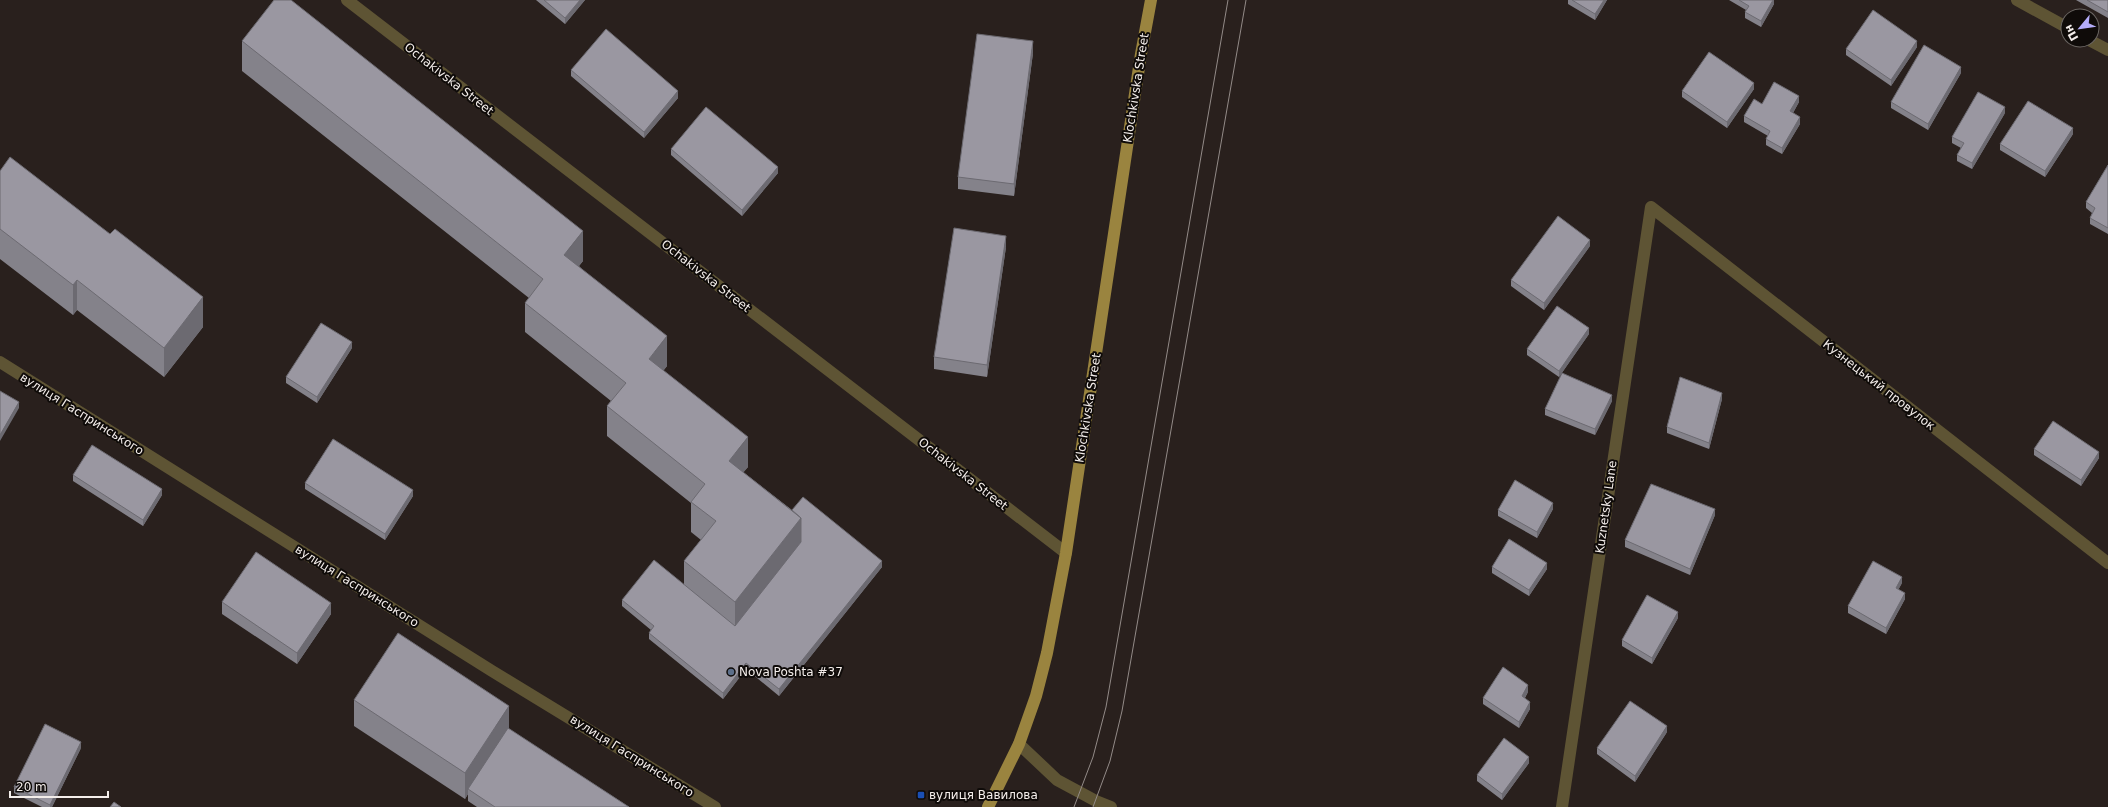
<svg xmlns="http://www.w3.org/2000/svg" width="2108" height="807" font-family="'DejaVu Sans',sans-serif">
  <style>
    .lines { fill: none; stroke-linecap: round; stroke-linejoin: round }
    .minor { stroke: #5e5434; stroke-width: 12 }
    .primary { stroke: #9a843f; stroke-width: 12 }
    .tram { stroke: #938b88; stroke-width: 1 }
    .wall { fill: #84828a }
    .shaded-wall { fill: #6c6a71 }
    .building { fill: #9a97a1; stroke: #6c6a71 }
    .service-dot { fill: #5c6f8a; stroke: #0f0b09; stroke-width: 1.5 }
    .transit-dot { fill: #1a4fb4; stroke: #0f0b09; stroke-width: 1.5 }
    .labels { text-anchor: middle; dominant-baseline: central; stroke-width: 4; stroke-linejoin: round; paint-order: stroke }
    .street-label { font-size: 12px; fill: #f4eeeb; stroke: #0f0b09 }
    .poi-label { font-size: 12px; fill: #f4eeeb; stroke: #0f0b09; text-anchor: start }
  </style>
  <rect width="100%" height="100%" fill="#29201d"/>
  <g class="lines">
    <path class="minor" d="M 347,0 L 1066,553
      M 2017,0 L 2068,28
      M 2089,40 L 2108,50
      M 0,362 L 492,671 L 715,807
      M 1019,744 L 1057,780 L 1096,801 L 1111,807
      M 1562,807 L 1651,207 L 2108,563"/>
    <path class="primary" d="M 988,807 L 1019,744 L 1036,696 L 1047,653 L 1066,553 L 1141,54 L 1151,0"/>
    <path class="tram" d="M 1074,807 L 1093,757 L 1106,707 L 1228,0
      M 1093,807 L 1110,761 L 1122,711 L 1246,0"/>
  </g>
  <path class="wall" d="M 536,0 L 585,0 L 565,24 Z
    M 1568,0 L 1607,0 L 1595,20 L 1568,4 Z
    M 1729,0 L 1774,0 L 1774,4 L 1761,27 L 1745,18 L 1745,12 L 1746,10 Z
    M 2076,0 L 2108,0 L 2108,18 Z
    M 242,41 L 583,261 L 579,266 L 667,366 L 663,371 L 748,467 L 743,472 L 792,510 L 882,567 L 779,696 L 746,669 L 723,699 L 649,639 L 649,633 L 651,630 L 622,606 L 622,600 L 684,585 L 684,561 L 701,540 L 691,532 L 691,503 L 607,436 L 607,406 L 611,401 L 525,332 L 525,303 L 529,298 L 242,71 Z
    M 1917,47 L 1891,86 L 1846,55 L 1846,49 Z
    M 1033,53 L 1014,196 L 958,189 L 958,177 Z
    M 571,70 L 678,98 L 644,138 L 571,76 Z
    M 1961,73 L 1928,130 L 1891,108 L 1891,102 Z
    M 1754,89 L 1727,128 L 1682,97 L 1682,91 Z
    M 1799,102 L 1793,113 L 1800,124 L 1782,154 L 1766,145 L 1766,139 L 1768,136 L 1744,122 L 1744,116 L 1762,104 Z
    M 2005,113 L 1972,169 L 1957,161 L 1957,155 L 1961,148 L 1952,143 L 1952,137 Z
    M 2073,134 L 2045,177 L 2000,150 L 2000,144 Z
    M 671,149 L 778,173 L 742,216 L 671,155 Z
    M 2108,165 L 2108,234 L 2090,224 L 2090,218 L 2092,213 L 2086,208 L 2086,202 Z
    M 0,171 L 203,327 L 164,377 L 77,310 L 73,315 L 0,259 Z
    M 1590,246 L 1544,310 L 1511,286 L 1511,280 Z
    M 1006,247 L 987,377 L 934,369 L 934,357 Z
    M 1589,334 L 1559,377 L 1527,355 L 1527,349 Z
    M 352,348 L 317,403 L 286,383 L 286,377 Z
    M 1722,399 L 1709,449 L 1667,433 L 1667,427 Z
    M 1612,401 L 1595,435 L 1545,415 L 1545,409 Z
    M 2034,449 L 2099,458 L 2081,486 L 2034,455 Z
    M 73,475 L 162,495 L 143,526 L 73,481 Z
    M 305,483 L 413,496 L 385,540 L 305,489 Z
    M 1553,509 L 1537,538 L 1498,516 L 1498,510 Z
    M 1715,515 L 1690,575 L 1625,547 L 1625,540 Z
    M 1492,567 L 1547,569 L 1529,596 L 1492,573 Z
    M 1902,583 L 1898,590 L 1905,599 L 1886,634 L 1848,613 L 1848,606 Z
    M 222,602 L 331,614 L 297,664 L 222,614 Z
    M 1678,618 L 1652,664 L 1622,646 L 1622,640 Z
    M 1528,692 L 1525,698 L 1530,709 L 1519,728 L 1483,704 L 1483,698 Z
    M 354,700 L 509,729 L 629,807 L 477,807 L 468,801 L 468,794 L 465,799 L 354,726 Z
    M 1667,732 L 1635,782 L 1597,754 L 1597,748 Z
    M 81,748 L 52,807 L 42,807 L 14,793 L 14,787 Z
    M 1529,763 L 1502,800 L 1477,781 L 1477,775 Z"/>
  <path class="shaded-wall" d="M 580,0 L 585,0 L 565,24 L 565,18 Z
    M 1604,0 L 1607,0 L 1595,20 L 1595,14 Z
    M 1773,0 L 1774,0 L 1774,4 L 1761,27 L 1761,21 Z
    M 1033,41 L 1033,53 L 1014,196 L 1014,184 Z
    M 1917,41 L 1917,47 L 1891,86 L 1891,80 Z
    M 1961,67 L 1961,73 L 1928,130 L 1928,124 Z
    M 1754,83 L 1754,89 L 1727,128 L 1727,122 Z
    M 678,91 L 678,98 L 644,138 L 644,132 Z
    M 1799,96 L 1799,102 L 1790,118 L 1790,111 Z
    M 2005,107 L 2005,113 L 1972,169 L 1972,163 Z
    M 1800,117 L 1800,124 L 1782,154 L 1782,148 Z
    M 2073,128 L 2073,134 L 2045,177 L 2045,171 Z
    M 778,167 L 778,173 L 742,216 L 742,210 Z
    M 583,231 L 583,261 L 564,284 L 564,255 Z
    M 1006,236 L 1006,247 L 987,377 L 987,365 Z
    M 1590,240 L 1590,246 L 1544,310 L 1544,303 Z
    M 77,280 L 77,310 L 73,315 L 73,285 Z
    M 203,297 L 203,327 L 164,377 L 164,348 Z
    M 1589,328 L 1589,334 L 1559,377 L 1559,371 Z
    M 667,336 L 667,366 L 649,389 L 649,359 Z
    M 352,342 L 352,348 L 317,403 L 317,397 Z
    M 1722,393 L 1722,399 L 1709,449 L 1709,443 Z
    M 1612,395 L 1612,401 L 1595,435 L 1595,429 Z
    M 19,402 L 19,408 L 0,441 L 0,435 Z
    M 748,437 L 748,467 L 729,490 L 729,461 Z
    M 2099,452 L 2099,458 L 2081,486 L 2081,480 Z
    M 162,489 L 162,495 L 143,526 L 143,520 Z
    M 413,490 L 413,496 L 385,540 L 385,534 Z
    M 1553,503 L 1553,509 L 1537,538 L 1537,532 Z
    M 1715,509 L 1715,515 L 1690,575 L 1690,569 Z
    M 801,518 L 801,548 L 735,632 L 735,602 Z
    M 882,561 L 882,567 L 779,696 L 779,689 Z
    M 1547,563 L 1547,569 L 1529,596 L 1529,590 Z
    M 1902,577 L 1902,583 L 1896,594 L 1896,588 Z
    M 1905,593 L 1905,599 L 1886,634 L 1886,628 Z
    M 331,603 L 331,614 L 297,664 L 297,653 Z
    M 1678,612 L 1678,618 L 1652,664 L 1652,658 Z
    M 746,663 L 746,669 L 723,699 L 723,693 Z
    M 1528,685 L 1528,692 L 1522,702 L 1522,696 Z
    M 1530,702 L 1530,709 L 1519,728 L 1519,722 Z
    M 509,706 L 509,732 L 468,789 L 468,794 L 465,799 L 465,773 Z
    M 1667,726 L 1667,732 L 1635,782 L 1635,776 Z
    M 81,742 L 81,748 L 52,807 L 50,807 L 50,805 Z
    M 1529,757 L 1529,763 L 1502,800 L 1502,794 Z"/>
  <path class="building" d="M 274,0 L 291,0 L 583,231 L 564,255 L 667,336 L 649,359 L 748,437 L 729,461 L 801,518 L 735,602 L 684,561 L 716,521 L 691,502 L 705,484 L 607,406 L 626,383 L 525,303 L 543,279 L 242,41 Z
    M 544,0 L 580,0 L 565,18 Z
    M 1572,0 L 1604,0 L 1595,14 Z
    M 1739,0 L 1773,0 L 1761,21 L 1745,12 L 1749,6 Z
    M 2087,0 L 2108,0 L 2108,12 Z
    M 1873,10 L 1917,41 L 1891,80 L 1846,49 Z
    M 606,29 L 678,91 L 644,132 L 571,70 Z
    M 977,34 L 1033,41 L 1014,184 L 958,177 Z
    M 1924,45 L 1961,67 L 1928,124 L 1891,102 Z
    M 1709,52 L 1754,83 L 1727,122 L 1682,91 Z
    M 1774,82 L 1799,96 L 1790,111 L 1800,117 L 1782,148 L 1766,139 L 1770,131 L 1744,116 L 1754,99 L 1762,104 Z
    M 1978,92 L 2005,107 L 1972,163 L 1957,155 L 1964,143 L 1952,137 Z
    M 2028,101 L 2073,128 L 2045,171 L 2000,144 Z
    M 706,107 L 778,167 L 742,210 L 671,149 Z
    M 10,157 L 110,234 L 115,229 L 203,297 L 164,348 L 77,280 L 73,285 L 0,229 L 0,171 Z
    M 2108,165 L 2108,228 L 2090,218 L 2095,208 L 2086,202 Z
    M 1558,216 L 1590,240 L 1544,303 L 1511,280 Z
    M 954,228 L 1006,236 L 987,365 L 934,357 Z
    M 1557,306 L 1589,328 L 1559,371 L 1527,349 Z
    M 321,323 L 352,342 L 317,397 L 286,377 Z
    M 1562,373 L 1612,395 L 1595,429 L 1545,409 Z
    M 1680,377 L 1722,393 L 1709,443 L 1667,427 Z
    M 0,391 L 19,402 L 0,435 Z
    M 2053,421 L 2099,452 L 2081,480 L 2034,449 Z
    M 333,439 L 413,490 L 385,534 L 305,483 Z
    M 92,445 L 162,489 L 143,520 L 73,475 Z
    M 1515,480 L 1553,503 L 1537,532 L 1498,510 Z
    M 1651,484 L 1715,509 L 1690,569 L 1625,540 Z
    M 803,497 L 882,561 L 779,689 L 746,663 L 723,693 L 649,633 L 654,626 L 622,600 L 654,560 L 735,626 L 801,542 L 801,518 L 792,510 Z
    M 1509,539 L 1547,563 L 1529,590 L 1492,567 Z
    M 256,552 L 331,603 L 297,653 L 222,602 Z
    M 1873,561 L 1902,577 L 1896,588 L 1905,593 L 1886,628 L 1848,606 Z
    M 1647,595 L 1678,612 L 1652,658 L 1622,640 Z
    M 398,633 L 509,706 L 465,773 L 354,700 Z
    M 1503,667 L 1528,685 L 1522,696 L 1530,702 L 1519,722 L 1483,698 Z
    M 1630,701 L 1667,726 L 1635,776 L 1597,748 Z
    M 45,724 L 81,742 L 50,805 L 14,787 Z
    M 508,728 L 629,807 L 495,807 L 468,789 Z
    M 1504,738 L 1529,757 L 1502,794 L 1477,775 Z
    M 114,802 L 121,807 L 110,807 Z"/>
  <circle class="service-dot" cx="731" cy="672" r="4"/>
  <rect class="transit-dot" x="917" y="791" width="8" height="8" rx="2"/>
  <g class="labels">
    <g class="street-label">
      <text transform="translate(449 79) rotate(38)">Ochakivska Street</text>
      <text transform="translate(1136 88) rotate(-81)">Klochkivska Street</text>
      <text transform="translate(706 276) rotate(38)">Ochakivska Street</text>
      <text transform="translate(1879 385) rotate(38)">Кузнецький провулок</text>
      <text transform="translate(1088 408) rotate(-81)">Klochkivska Street</text>
      <text transform="translate(82 414) rotate(32)">вулиця Гаспринського</text>
      <text transform="translate(963 474) rotate(38)">Ochakivska Street</text>
      <text transform="translate(1606 507) rotate(-82)">Kuznetsky Lane</text>
      <text transform="translate(357 586) rotate(32)">вулиця Гаспринського</text>
      <text transform="translate(632 756) rotate(32)">вулиця Гаспринського</text>
    </g>
    <g class="poi-label">
      <text x="739" y="672">Nova Poshta #37</text>
      <text x="929" y="795">вулиця Вавилова</text>
    </g>
  </g>
  <g transform="translate(2080 28) rotate(241)"><circle r="19" fill="#0f0b09" stroke="#6b6663"/>
  <path d="M0-3L7 15L0 10L-7 15Z" fill="#b4acf9"/>
  <text y="-6" font-size="11" font-weight="bold" text-anchor="middle" fill="#f4eeeb">Пн</text>
  </g>
  <path d="M10 791v6h98v-6" fill="none" stroke="#f4eeeb" stroke-width="2"/>
  <text x="16" y="791" font-size="12" fill="#f4eeeb" stroke="#0f0b09" stroke-width="3" paint-order="stroke">20 m</text>
</svg>
